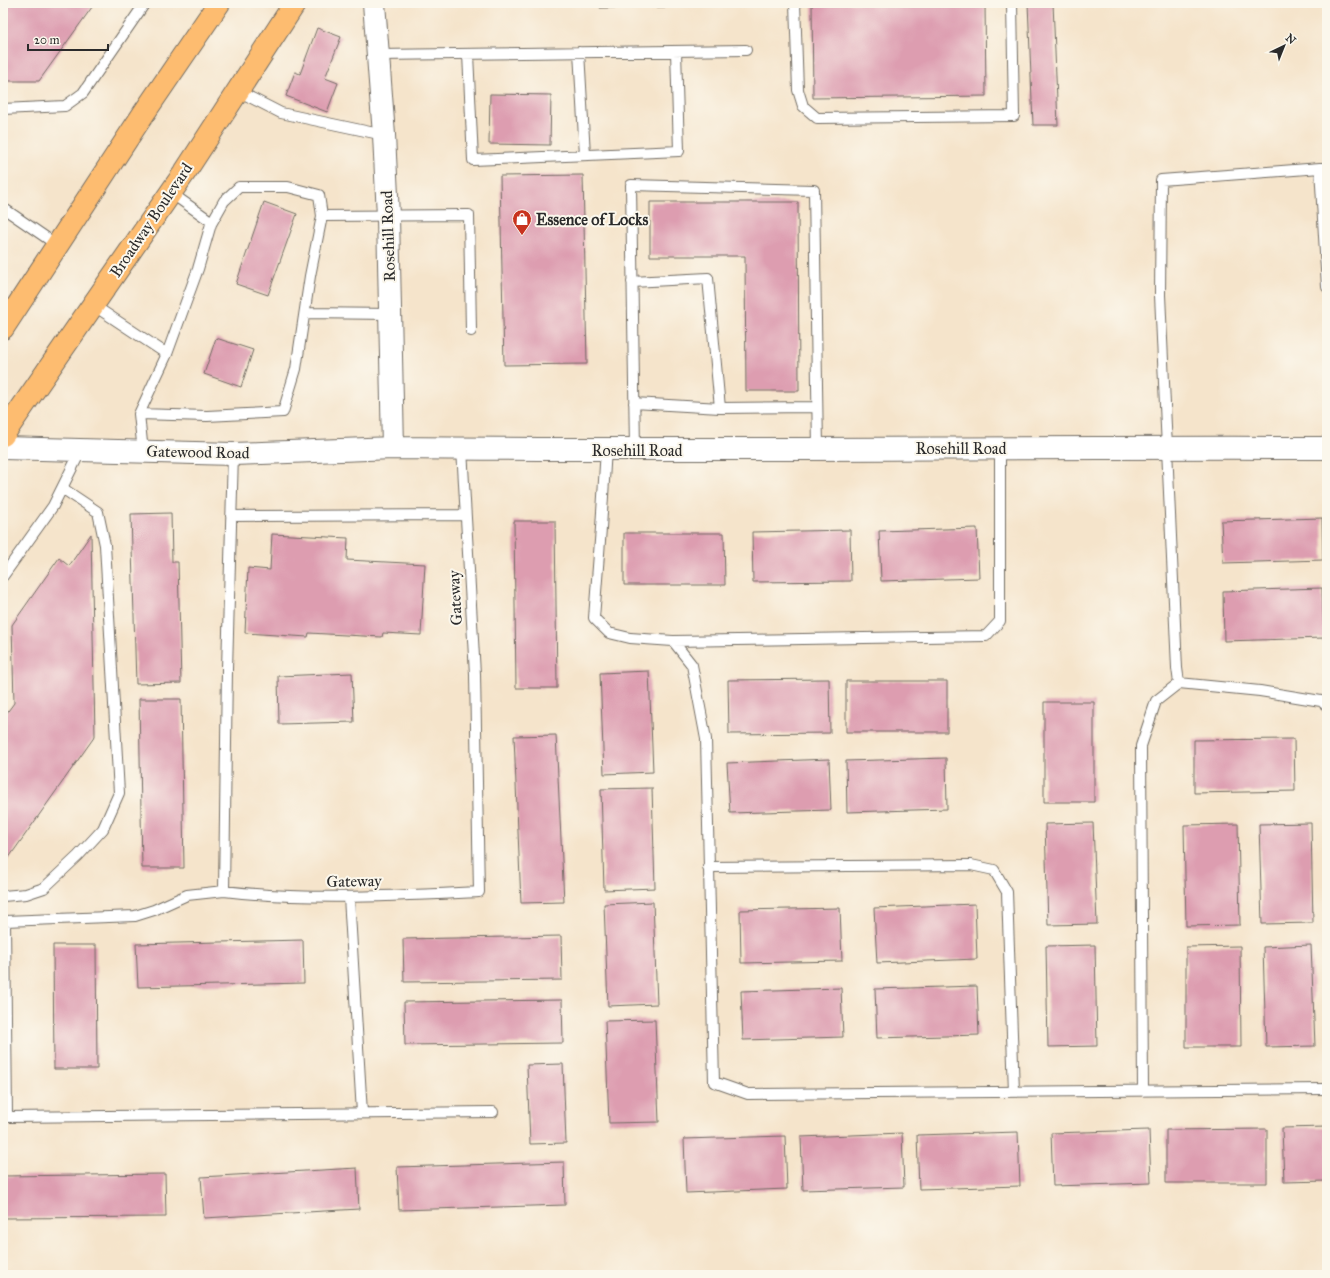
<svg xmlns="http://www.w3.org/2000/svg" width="1330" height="1278" font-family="'IM FELL Great Primer',serif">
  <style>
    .building { fill: #dd9db0 }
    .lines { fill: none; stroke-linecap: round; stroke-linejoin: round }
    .service-casing { stroke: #726c63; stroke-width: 12 }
    .tertiary-casing { stroke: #726c63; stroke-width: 24 }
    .primary-casing { stroke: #726c63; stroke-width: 24 }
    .service { stroke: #fff; stroke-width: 10 }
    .tertiary { stroke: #fff; stroke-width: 22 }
    .primary { stroke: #fdbc6f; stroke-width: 22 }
    .labels { text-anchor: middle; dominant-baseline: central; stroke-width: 4; stroke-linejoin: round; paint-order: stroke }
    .poi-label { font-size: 16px; font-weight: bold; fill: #2b2b2b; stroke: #fbf7ec; text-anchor: start }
    .street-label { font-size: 16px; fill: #2b2b2b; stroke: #fbf7ec }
  </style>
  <rect width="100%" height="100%" fill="#fbf7ec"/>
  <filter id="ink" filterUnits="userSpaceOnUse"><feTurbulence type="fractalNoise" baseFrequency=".025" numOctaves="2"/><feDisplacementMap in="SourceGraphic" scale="8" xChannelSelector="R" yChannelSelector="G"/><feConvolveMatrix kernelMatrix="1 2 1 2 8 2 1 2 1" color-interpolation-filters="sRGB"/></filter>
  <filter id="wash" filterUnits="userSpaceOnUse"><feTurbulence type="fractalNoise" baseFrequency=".012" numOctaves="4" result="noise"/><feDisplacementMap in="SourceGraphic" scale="16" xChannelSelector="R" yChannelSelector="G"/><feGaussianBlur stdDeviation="0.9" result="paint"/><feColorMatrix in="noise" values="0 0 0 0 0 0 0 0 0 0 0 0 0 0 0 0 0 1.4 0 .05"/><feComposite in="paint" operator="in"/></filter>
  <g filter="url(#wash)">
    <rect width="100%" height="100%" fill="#f5e4cb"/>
    <g id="blocks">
      <path class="building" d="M 3,3 L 95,3 L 39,81 L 3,81 Z
        M 600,3 L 667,3 L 667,7 L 600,8 Z
        M 812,3 L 985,3 L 986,96 L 813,98 Z
        M 1028,3 L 1053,3 L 1058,125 L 1033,125 Z
        M 317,28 L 341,37 L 325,78 L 338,83 L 327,112 L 286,96 L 295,72 L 300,74 Z
        M 490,94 L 551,95 L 550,145 L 489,144 Z
        M 583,175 L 587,364 L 504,365 L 500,176 Z
        M 264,202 L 297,214 L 268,295 L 236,284 Z
        M 650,202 L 798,202 L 799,391 L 746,391 L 745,256 L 650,256 Z
        M 216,338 L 253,350 L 241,387 L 204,374 Z
        M 171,513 L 172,562 L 178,562 L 181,683 L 136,684 L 131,514 Z
        M 1322,518 L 1323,560 L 1223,563 L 1221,521 Z
        M 514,521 L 555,521 L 557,688 L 516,688 Z
        M 977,528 L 979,578 L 881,581 L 879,531 Z
        M 850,530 L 851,581 L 753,582 L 752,532 Z
        M 624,533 L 724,533 L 725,585 L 624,585 Z
        M 91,534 L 95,736 L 3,866 L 3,718 L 14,703 L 12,625 L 59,558 L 69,566 Z
        M 272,534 L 348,538 L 347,560 L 425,564 L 421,635 L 383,633 L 382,637 L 309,633 L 308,637 L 245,633 L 248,568 L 270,570 Z
        M 1322,588 L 1324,638 L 1224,641 L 1223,591 Z
        M 649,671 L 653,772 L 604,774 L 600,673 Z
        M 352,673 L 354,722 L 279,724 L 278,676 Z
        M 829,679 L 830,733 L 729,734 L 728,680 Z
        M 846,681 L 947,681 L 947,732 L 846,732 Z
        M 139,699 L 181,699 L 184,868 L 142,868 Z
        M 1044,702 L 1094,702 L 1094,802 L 1044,802 Z
        M 556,735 L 564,902 L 521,903 L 514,736 Z
        M 1294,739 L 1295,791 L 1194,793 L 1194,740 Z
        M 946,758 L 947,809 L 847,812 L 846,761 Z
        M 829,759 L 831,810 L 730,813 L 727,763 Z
        M 652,788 L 655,888 L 604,890 L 601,789 Z
        M 1093,823 L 1097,924 L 1048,925 L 1045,824 Z
        M 1311,823 L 1313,923 L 1262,924 L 1259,824 Z
        M 1238,824 L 1240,925 L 1186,926 L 1184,825 Z
        M 653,902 L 657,1004 L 608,1006 L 604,904 Z
        M 975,904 L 977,959 L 877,963 L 874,908 Z
        M 840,908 L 842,961 L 741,963 L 740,910 Z
        M 561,936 L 562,980 L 404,982 L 403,939 Z
        M 303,940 L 304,983 L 138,987 L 136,944 Z
        M 53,945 L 96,945 L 97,1069 L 54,1069 Z
        M 1095,945 L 1097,1046 L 1048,1047 L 1046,946 Z
        M 1311,945 L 1315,1046 L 1266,1047 L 1263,947 Z
        M 1240,946 L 1241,1047 L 1186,1047 L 1186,947 Z
        M 977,986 L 979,1035 L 877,1038 L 875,989 Z
        M 841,988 L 843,1037 L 743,1040 L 741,991 Z
        M 562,1000 L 563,1043 L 405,1045 L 404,1002 Z
        M 655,1020 L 659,1122 L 609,1123 L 605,1021 Z
        M 563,1064 L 566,1143 L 530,1144 L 527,1065 Z
        M 1327,1127 L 1327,1181 L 1284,1182 L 1282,1128 Z
        M 1267,1129 L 1267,1183 L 1166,1183 L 1166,1130 Z
        M 1149,1130 L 1151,1183 L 1053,1186 L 1051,1133 Z
        M 1018,1132 L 1020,1186 L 919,1189 L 917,1135 Z
        M 902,1133 L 904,1187 L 803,1190 L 801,1137 Z
        M 785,1136 L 787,1189 L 686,1193 L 684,1139 Z
        M 564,1162 L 565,1205 L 399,1210 L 397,1167 Z
        M 357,1168 L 359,1209 L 204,1218 L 201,1177 Z
        M 165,1174 L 166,1217 L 3,1218 L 3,1176 Z"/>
    </g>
  </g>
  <g filter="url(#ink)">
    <use href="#blocks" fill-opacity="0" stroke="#726c63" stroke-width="1"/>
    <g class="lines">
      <defs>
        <path id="service" d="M 795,3 L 798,90 L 803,106 L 817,118 L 1014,116 L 1012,3
          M 579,52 L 585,155
          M 468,54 L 473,160 L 679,151 L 676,51
          M 378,55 L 746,50
          M 238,91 L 281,113 L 384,135
          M 3,109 L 65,106 L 83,93 L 145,3
          M 1320,168 L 1161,180 L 1160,295 L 1177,668 L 1179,683 L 1260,691 L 1321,701 L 1327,706
          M 1327,168 L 1320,168 L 1327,287
          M 171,193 L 212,222
          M 3,210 L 6,210 L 57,245
          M 632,282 L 708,278 L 720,408 L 817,407
          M 93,305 L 167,354
          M 305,313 L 391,314
          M 634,403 L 720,408
          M 139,414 L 207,416 L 283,412 L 296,369 L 310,276 L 322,216
          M 606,449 L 601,528 L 594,618 L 609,633 L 630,638 L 673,641 L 692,665 L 706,739 L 714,1082 L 748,1094 L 1327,1089
          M 635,449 L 631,185 L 814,190 L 818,449
          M 143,452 L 139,414 L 167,354 L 198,269 L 211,224 L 224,201 L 239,187 L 288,187 L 319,195 L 322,216 L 469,215 L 471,331
          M 233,454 L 227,669 L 224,891 C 309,901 394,896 479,892 L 475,674 L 462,449
          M 231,516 L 465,515
          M 3,576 L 53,506 L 81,450
          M 673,641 L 986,636 L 1000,621 L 1000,448
          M 708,867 L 971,865 L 994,870 L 1007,892 L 1014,1092
          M 224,891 L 187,895 L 154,910 L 135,916 L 5,921 L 7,1117 L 493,1112
          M 3,896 L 26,894 L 44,888 L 78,856 L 103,829 L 119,793 L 105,545 L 98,512 L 62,488
          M 349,897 L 362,1113
          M 1143,1091 L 1141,746 L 1156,701 L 1179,683"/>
        <path id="tertiary" d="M 374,3 L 384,135 L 388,216 L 393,448 C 704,451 1016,447 1327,448
          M 3,448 L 233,454 L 393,448"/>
        <path id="primary" d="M 3,328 L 144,113 L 219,3
          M 3,435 L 185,172 L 295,3"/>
      </defs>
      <use href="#service" class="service-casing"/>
      <use href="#tertiary" class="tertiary-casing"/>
      <use href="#primary" class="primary-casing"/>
      <use href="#service" class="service"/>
      <use href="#tertiary" class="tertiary"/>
      <use href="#primary" class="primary"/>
    </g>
  </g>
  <defs>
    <symbol id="shop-pin" viewBox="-11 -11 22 30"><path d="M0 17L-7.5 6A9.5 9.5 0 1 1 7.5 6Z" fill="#c8321e" stroke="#fbf7ec"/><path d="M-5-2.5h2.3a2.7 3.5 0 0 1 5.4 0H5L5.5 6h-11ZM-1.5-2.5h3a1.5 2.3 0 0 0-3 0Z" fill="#fff"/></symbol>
  </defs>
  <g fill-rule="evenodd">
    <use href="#shop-pin" x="511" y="208" width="22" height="30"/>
  </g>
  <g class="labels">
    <g class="poi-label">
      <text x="536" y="219">Essence of Locks</text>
    </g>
    <g class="street-label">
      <text transform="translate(151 220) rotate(-56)">Broadway Boulevard</text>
      <text transform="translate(388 236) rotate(-92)">Rosehill Road</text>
      <text x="961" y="448">Rosehill Road</text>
      <text x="637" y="450">Rosehill Road</text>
      <text transform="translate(198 452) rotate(1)">Gatewood Road</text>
      <text transform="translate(455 598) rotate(-93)">Gateway</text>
      <text transform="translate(354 881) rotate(-1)">Gateway</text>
    </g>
  </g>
  <rect width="1330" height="1278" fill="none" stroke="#fbf7ec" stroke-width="16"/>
  <g transform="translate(1284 46) rotate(43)" stroke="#fbf7ec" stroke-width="3" paint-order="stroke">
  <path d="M0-3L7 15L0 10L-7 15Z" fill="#2b2b2b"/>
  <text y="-6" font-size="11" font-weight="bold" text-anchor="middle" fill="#2b2b2b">N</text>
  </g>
  <path d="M28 44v6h80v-6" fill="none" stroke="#2b2b2b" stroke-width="2"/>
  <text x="34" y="44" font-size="12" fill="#2b2b2b" stroke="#fbf7ec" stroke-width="3" paint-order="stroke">20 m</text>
</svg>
